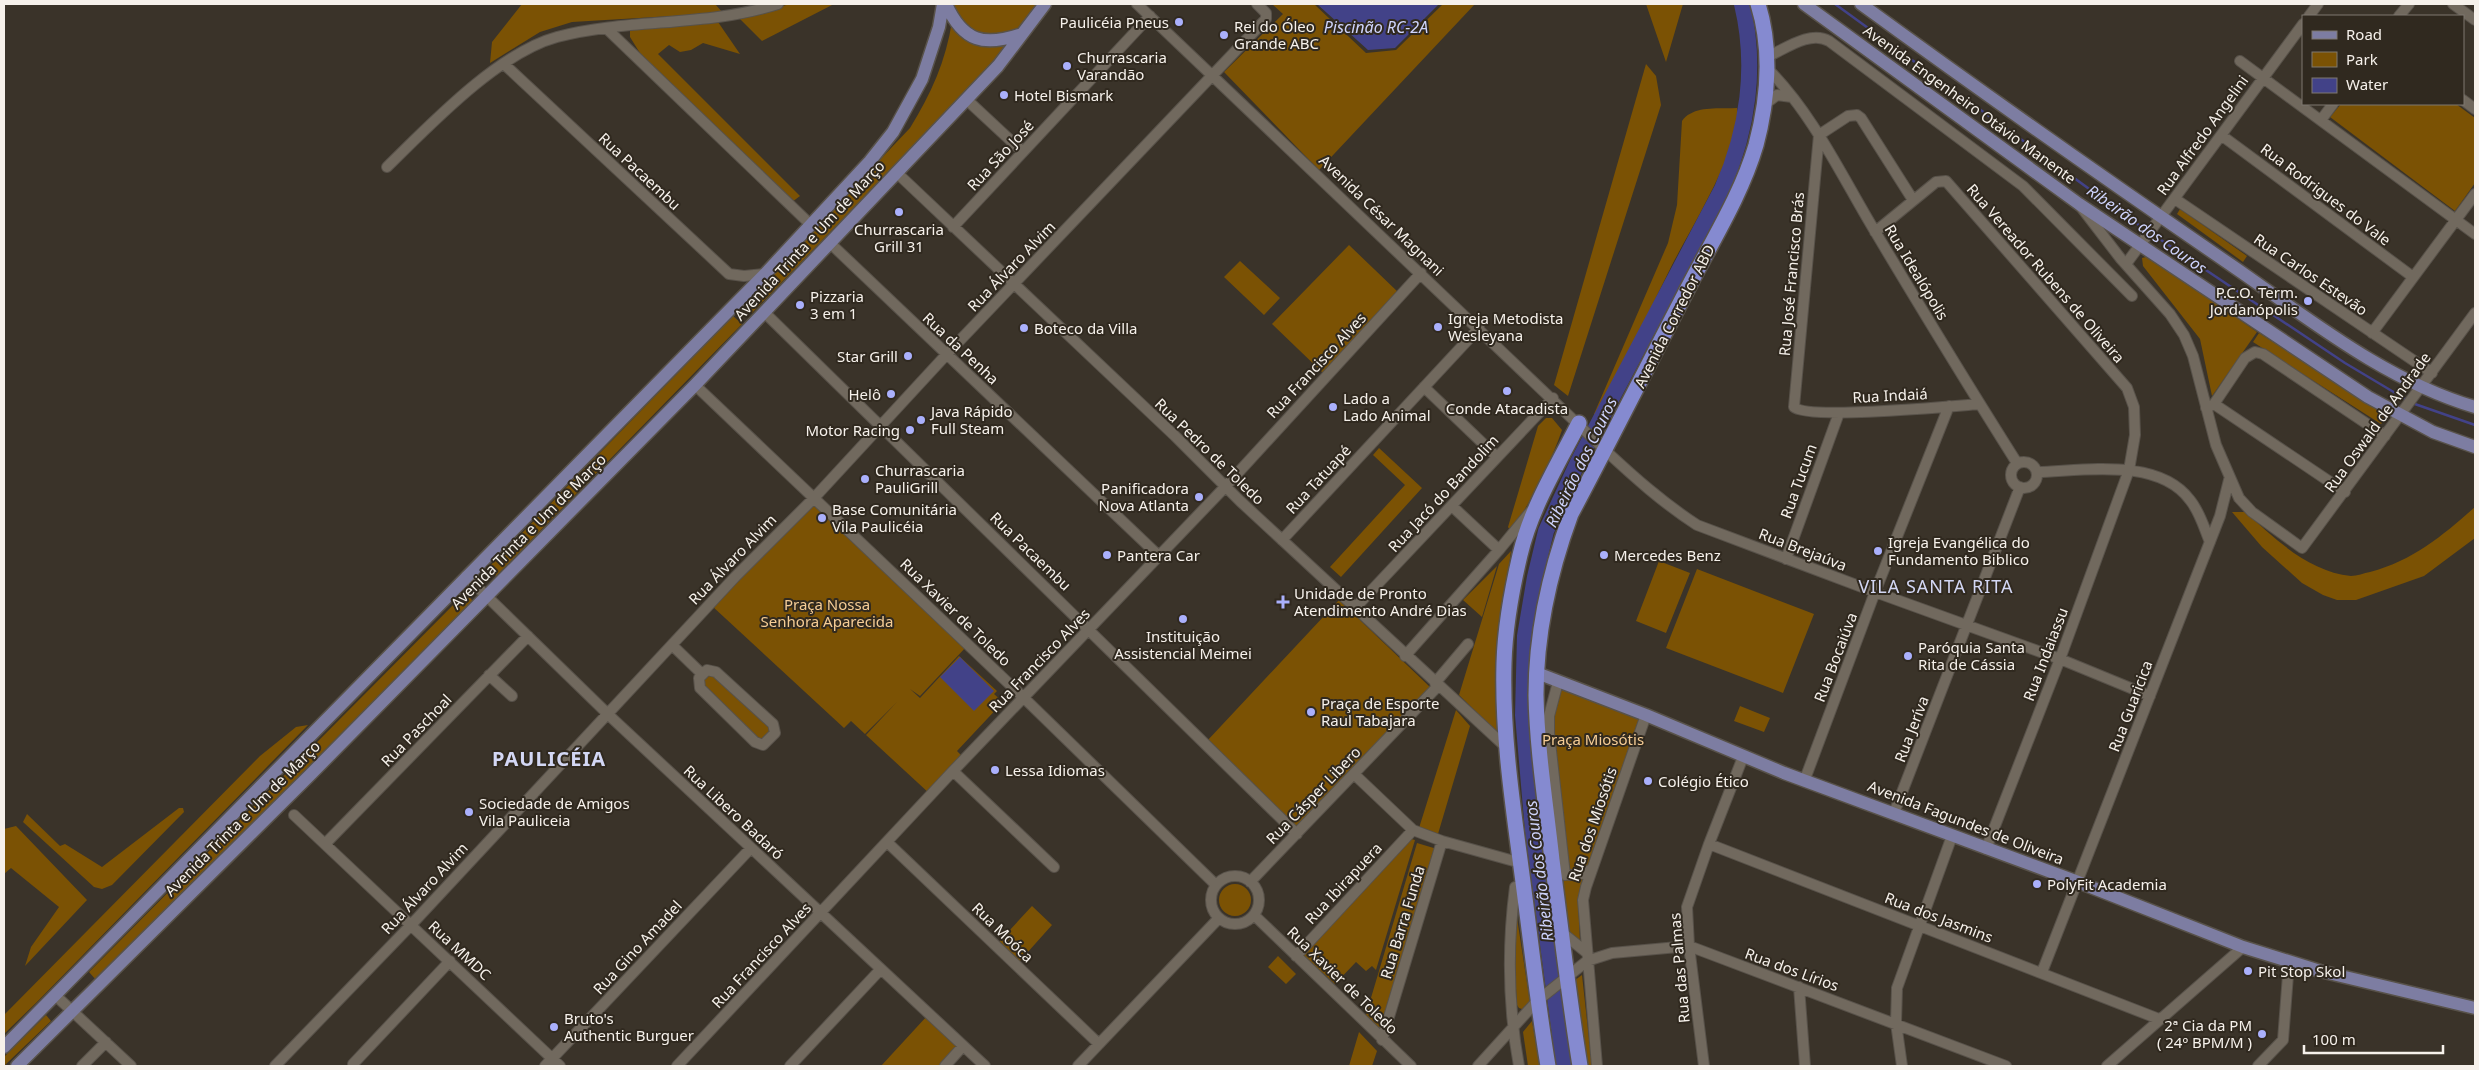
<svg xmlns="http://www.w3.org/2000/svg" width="2479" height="1070" font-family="'Noto Sans',sans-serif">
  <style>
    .green { fill: #7b5204 }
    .water { fill: #424288 }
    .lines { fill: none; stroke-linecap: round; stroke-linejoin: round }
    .stream { stroke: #424288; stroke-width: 2.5 }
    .river { stroke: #424288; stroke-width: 16 }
    .minor-casing { stroke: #58524a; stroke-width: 12 }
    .major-casing { stroke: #58524a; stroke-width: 15 }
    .highway-casing { stroke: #58524a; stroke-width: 18 }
    .minor { stroke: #71695e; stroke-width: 10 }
    .major { stroke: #7d7da2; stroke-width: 12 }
    .highway { stroke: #858ad0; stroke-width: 15 }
    .poi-dot { fill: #aab0fc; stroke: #30291f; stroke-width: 2 }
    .labels { text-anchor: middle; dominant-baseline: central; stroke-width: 4; stroke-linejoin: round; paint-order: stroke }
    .poi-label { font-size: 15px; fill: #f6f1eb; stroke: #30291f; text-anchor: start }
    .street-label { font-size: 15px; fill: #f6f1eb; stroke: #30291f }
    .park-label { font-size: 15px; fill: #f6cd95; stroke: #30291f }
    .water-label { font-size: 16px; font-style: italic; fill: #cfd4fd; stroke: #30291f }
    .quarter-label { font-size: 18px; letter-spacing: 1px; fill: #d3d7f4; stroke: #30291f }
    .district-label { font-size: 20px; font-weight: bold; letter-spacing: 1px; fill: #d3d7f4; stroke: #30291f }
  </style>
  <rect width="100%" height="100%" fill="#3a3329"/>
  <path class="green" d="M 522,4 L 715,4 L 723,13 L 572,22 L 540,32 L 490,63 L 492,42 Z
    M 790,4 L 834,4 L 762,41 L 739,18 Z
    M 951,4 L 1039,4 L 1017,32 L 1003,37 L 977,34 L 967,27 Z
    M 1272,4 L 1314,4 L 1366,53 L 1396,50 L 1443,4 L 1475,4 L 1319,170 L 1224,72 L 1283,14 Z
    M 1646,4 L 1683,4 L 1666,62 Z
    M 952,21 L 958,28 L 1010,42 L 997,59 L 752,313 L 743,304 L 910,128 C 931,94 946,61 952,21 Z
    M 718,22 L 740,54 L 703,43 L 691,50 L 680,52 L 669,45 L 658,54 L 800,196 L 792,202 L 643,58 L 630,37 L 630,30 Z
    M 1646,64 L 1656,76 L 1661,105 L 1568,396 L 1554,385 Z
    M 2341,104 L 2456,104 L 2475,118 L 2475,183 L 2455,211 L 2330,117 Z
    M 1737,108 C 1743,145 1690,230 1672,265 C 1647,315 1623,366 1599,417 L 1594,414 L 1668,243 L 1677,205 L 1682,121 C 1693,105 1719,109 1737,108 Z
    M 2180,209 L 2247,256 L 2243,262 L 2177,214 Z
    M 1349,245 L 1399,293 L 1348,347 L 1345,345 L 1347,348 L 1323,373 L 1272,324 Z
    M 2149,256 L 2257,332 L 2212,396 L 2200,339 L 2143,266 L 2142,258 Z
    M 1240,261 L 1280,298 L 1264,315 L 1224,277 Z
    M 733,316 L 742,324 L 496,576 L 488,568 Z
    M 2259,333 L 2389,416 L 2381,424 L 2253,342 Z
    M 1546,418 L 1552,418 L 1562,430 C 1549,467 1532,499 1511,532 L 1508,527 L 1538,426 Z
    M 1379,448 L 1422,488 L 1341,577 L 1330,567 L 1405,485 L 1373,455 Z
    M 812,500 L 967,646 L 920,696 L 910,689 L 920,698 L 959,656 L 997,691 L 994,694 L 1003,702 L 957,751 L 964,758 L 930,794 L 866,735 L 897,702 L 865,734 L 851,721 L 844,728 L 712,606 Z
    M 2475,507 L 2475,538 L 2424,576 L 2356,600 L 2337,600 L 2323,595 L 2302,583 L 2262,547 L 2232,512 L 2246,512 C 2274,539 2310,572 2351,576 C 2357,576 2364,573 2370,572 C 2414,560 2442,536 2475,507 Z
    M 1511,551 L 1496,667 L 1500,735 L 1459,695 L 1499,564 Z
    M 1659,561 L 1690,573 L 1666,633 L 1636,621 Z
    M 1497,566 L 1482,617 L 1463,600 Z
    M 1697,569 L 1814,614 L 1783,693 L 1666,648 Z
    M 465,593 L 473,601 L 96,980 L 89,972 Z
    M 1339,600 L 1431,688 L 1296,828 L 1207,741 Z
    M 710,671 L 774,731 L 763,743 L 699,683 Z
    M 1560,685 L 1643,716 L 1590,867 L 1567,872 L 1552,716 Z
    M 1740,706 L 1770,718 L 1764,732 L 1734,721 Z
    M 1456,710 L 1470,726 L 1438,834 L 1419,828 Z
    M 308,725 L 36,1003 L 4,1034 L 4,1015 L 260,756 L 296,727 Z
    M 179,808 L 183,808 L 184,812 L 112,885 L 102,889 L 94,887 L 23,822 L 27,814 L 60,846 L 65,844 L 102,867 Z
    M 16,826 L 87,900 L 25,966 L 31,947 L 59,907 L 11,868 L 4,874 L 4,829 Z
    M 1408,838 L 1415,840 L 1376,970 L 1372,966 L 1366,971 L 1356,962 L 1335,984 L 1302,954 Z
    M 1417,843 L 1437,849 L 1383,1034 L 1365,1018 Z
    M 1586,873 L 1578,899 L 1580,942 L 1568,933 L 1563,874 Z
    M1219 900a16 16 0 1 1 32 0a16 16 0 1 1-32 0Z
    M 1515,905 L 1530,1002 L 1525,1010 L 1519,1008 L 1517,1005 L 1514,956 Z
    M 1032,906 L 1052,925 L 1018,963 L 997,944 Z
    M 1278,956 L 1296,974 L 1286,984 L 1268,967 Z
    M 1582,975 L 1592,1066 L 1583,1066 L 1571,983 Z
    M 46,1015 L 51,1021 L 4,1066 L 4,1057 Z
    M 927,1016 L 959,1046 L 941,1066 L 881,1066 Z
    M 1532,1021 L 1540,1066 L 1528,1066 L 1523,1032 Z
    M 1359,1032 L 1377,1051 L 1372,1066 L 1349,1066 Z"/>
  <path class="water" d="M 1317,4 L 1439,4 L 1395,48 L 1368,50 Z
    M 960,657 L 994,691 L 974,711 L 940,677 Z"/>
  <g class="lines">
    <path class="stream" d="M 1835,4 L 2147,231
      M 2152,234 L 2345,363 L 2407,400
      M 2412,403 L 2475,425"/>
    <path class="river" d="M 1564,1066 L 1533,831 L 1523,715 L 1525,636 L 1535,577 L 1546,531 L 1578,462 L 1722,189 C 1748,130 1757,66 1742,4"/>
    <defs>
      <path id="minor" d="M 1137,4 L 1605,450 C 1634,477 1663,503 1697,525 L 1875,592 L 2060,659 L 2150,696
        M 2453,4 L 2475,20
        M 2309,16 L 2318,4
        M 2399,16 L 2409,4
        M 606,28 L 810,224
        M 1767,57 C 1785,49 1810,30 1829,41 L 2023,186 L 2132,296
        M 2240,61 L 2475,234
        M 505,65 L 729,274 L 744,276 L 765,274
        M 1767,68 C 1814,115 1842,177 1876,233 C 1922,310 1969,387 2017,463
        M 966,99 L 1023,152
        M 2463,100 L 2475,109
        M 1764,105 L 1777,95 L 1792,97
        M 2321,120 L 2333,104
        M 2221,135 L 2413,277
        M 387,167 C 431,124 498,53 557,37 C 630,18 706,27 778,4
        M 896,172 L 1175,436 L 1240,501 L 1507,748
        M 2175,199 L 2432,373
        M 1913,200 L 1861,118 L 1857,115 L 1848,116 L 1819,135 L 1794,407 C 1807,420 1954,406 1980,404
        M 2081,207 L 2121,259 L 2170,314 L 2184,335 L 2193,356 L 2216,445 L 2239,498 L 2252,512 L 2302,548 L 2475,313
        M 953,227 L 1150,16
        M 1875,232 L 1936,182 L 1946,181 L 2127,388 L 2134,407 L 2135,435 L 2129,470 L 2060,659 L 1986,849
        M 830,243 L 1159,556
        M 2126,264 L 2303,24
        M 764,312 L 1297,834
        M 2372,333 L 2475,194
        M 695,385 L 1023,697 L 1216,885
        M 1424,387 L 1496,456
        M 2214,404 L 2345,492
        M 2206,408 L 2214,404 L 2245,358 L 2255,352 L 2263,354 L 2385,436
        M2011 475a13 13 0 1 1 26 0a13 13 0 1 1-26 0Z
        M 2037,472 C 2083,471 2158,457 2190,500 C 2200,512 2204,528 2210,542
        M 1452,506 L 1499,550
        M 1282,540 L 1479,328
        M 1786,559 L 1839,413
        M 466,576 L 614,720 L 985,1066
        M 1355,608 L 1553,398
        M 672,645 L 701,673
        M 1405,656 L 1499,550 L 1531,511
        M 707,670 L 716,672 L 773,724 L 775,733 L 763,745 L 755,742 L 700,688 L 699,678 Z
        M 489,675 L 512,696
        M 1558,682 L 1549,716 L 1549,733 L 1565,875
        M 1435,683 L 1468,644
        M 953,771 L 1054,867
        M 1354,774 L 1413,830 L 1442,841 L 1521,863
        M 1805,779 L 1875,592 L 1949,406
        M 1894,813 L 2020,487
        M 294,815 L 560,1066
        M 887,842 L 1099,1044
        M 325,844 L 528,636
        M 1709,844 L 2159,1019
        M 1560,873 C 1572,877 1581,875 1592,869
        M1211 900a24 24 0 1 1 48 0a24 24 0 1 1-48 0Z
        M 1250,882 L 1438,686
        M 1515,887 C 1507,948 1508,1006 1519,1066
        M 1254,915 L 1411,1066
        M 1560,931 L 1586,952
        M 1296,956 L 1413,830
        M 2042,972 L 2220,516 L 2229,480
        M 1799,987 L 1805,1066
        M 55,995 L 131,1066
        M 1382,1040 L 1442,841
        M 353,1064 L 450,961
        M 82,1066 L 106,1042
        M 275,1066 L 411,925 L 735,577 L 814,498 L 946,355 L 1266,19 L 1266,13 L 1257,4
        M 545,1066 L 751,848
        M 677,1066 L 953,771 L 1225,487 L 1421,273
        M 790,1066 L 880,970
        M 945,1066 L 963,1046
        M 1078,1066 L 1219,918
        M 1478,1066 L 1537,1001 L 1587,961 L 1612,953 L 1689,946 L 2006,1066
        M 1597,1066 L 1583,900 L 1586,887 L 1646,715
        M 1704,1066 L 1689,946 L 1687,907 L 1709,844 L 1743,757
        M 1902,1066 L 1896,1023 L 1897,988 L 1952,836
        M 2107,1066 L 2243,947
        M 2258,1066 L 2283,1040 L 2289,962"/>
      <path id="major" d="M 946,4 C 963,42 984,47 1022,34
        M 1804,4 L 2079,204 L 2368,397 L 2433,432 L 2475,447
        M 1861,4 C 1983,93 2107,180 2231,265 C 2308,318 2384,380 2475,407
        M 1537,673 L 1646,715 L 1784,773 L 2078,882 L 2243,947 L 2320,971 L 2475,1008
        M 4,1047 L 765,274 L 870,161 L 893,132 L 922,79 L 939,27 L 943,4
        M 17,1066 L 311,774 L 695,385 L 998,66 L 1045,4"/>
      <path id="highway" d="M 1548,1066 C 1537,1000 1530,934 1521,867 C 1512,800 1502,732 1504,663 C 1505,628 1512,589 1520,555 C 1531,508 1557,466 1579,423
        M 1580,1066 C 1569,998 1561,929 1552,860 C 1546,805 1537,750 1536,695 C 1536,633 1550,571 1571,514 C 1612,437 1651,359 1691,282 C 1714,238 1742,193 1756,145 C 1768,100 1772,49 1758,4"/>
    </defs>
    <use href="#minor" class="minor-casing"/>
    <use href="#major" class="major-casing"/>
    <use href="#highway" class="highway-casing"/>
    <use href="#minor" class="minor"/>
    <use href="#major" class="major"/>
    <use href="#highway" class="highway"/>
  </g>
  <g class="poi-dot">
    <circle cx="1179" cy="22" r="5"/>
    <circle cx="1224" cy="35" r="5"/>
    <circle cx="1067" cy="66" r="5"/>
    <circle cx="1004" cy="95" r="5"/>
    <circle cx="899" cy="212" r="5"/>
    <circle cx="2308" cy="301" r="5"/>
    <circle cx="800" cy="305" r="5"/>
    <circle cx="1438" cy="327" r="5"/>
    <circle cx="1024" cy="328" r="5"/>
    <circle cx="908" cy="356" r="5"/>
    <circle cx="1507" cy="391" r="5"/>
    <circle cx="891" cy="394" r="5"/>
    <circle cx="1333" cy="407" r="5"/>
    <circle cx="921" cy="420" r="5"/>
    <circle cx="910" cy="430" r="5"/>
    <circle cx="865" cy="479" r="5"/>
    <circle cx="1199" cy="497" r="5"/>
    <circle cx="822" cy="518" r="5"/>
    <circle cx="1878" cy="551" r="5"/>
    <circle cx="1107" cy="555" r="5"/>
    <circle cx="1604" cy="555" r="5"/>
    <path d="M1280.5 594.5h5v5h5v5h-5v5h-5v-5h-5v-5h5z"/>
    <circle cx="1183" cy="619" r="5"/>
    <circle cx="1908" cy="656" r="5"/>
    <circle cx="1311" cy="712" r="5"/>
    <circle cx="995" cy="770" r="5"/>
    <circle cx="1648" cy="781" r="5"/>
    <circle cx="469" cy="812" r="5"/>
    <circle cx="2037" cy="884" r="5"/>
    <circle cx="2248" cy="971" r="5"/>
    <circle cx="554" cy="1027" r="5"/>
    <circle cx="2262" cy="1034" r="5"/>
  </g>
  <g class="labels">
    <g class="poi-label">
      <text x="1169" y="22" text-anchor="end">Paulicéia Pneus</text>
      <text x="1234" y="26">Rei do Óleo<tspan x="1234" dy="17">Grande ABC</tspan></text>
      <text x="1077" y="57">Churrascaria<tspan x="1077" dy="17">Varandão</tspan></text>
      <text x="1014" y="95">Hotel Bismark</text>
      <text x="899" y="229" text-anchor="middle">Churrascaria<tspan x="899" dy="17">Grill 31</tspan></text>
      <text x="2298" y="292" text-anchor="end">P.C.O. Term.<tspan x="2298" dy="17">Jordanópolis</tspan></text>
      <text x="810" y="296">Pizzaria<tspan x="810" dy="17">3 em 1</tspan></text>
      <text x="1448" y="318">Igreja Metodista<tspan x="1448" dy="17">Wesleyana</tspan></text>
      <text x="1034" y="328">Boteco da Villa</text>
      <text x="898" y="356" text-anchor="end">Star Grill</text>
      <text x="881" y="394" text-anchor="end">Helô</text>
      <text x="1343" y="398">Lado a<tspan x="1343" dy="17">Lado Animal</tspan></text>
      <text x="1507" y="408" text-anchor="middle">Conde Atacadista</text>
      <text x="931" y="411">Java Rápido<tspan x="931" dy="17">Full Steam</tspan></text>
      <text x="900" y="430" text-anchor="end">Motor Racing</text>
      <text x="875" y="470">Churrascaria<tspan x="875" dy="17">PauliGrill</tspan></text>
      <text x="1189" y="488" text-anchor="end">Panificadora<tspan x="1189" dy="17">Nova Atlanta</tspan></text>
      <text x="832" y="509">Base Comunitária<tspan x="832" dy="17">Vila Paulicéia</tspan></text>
      <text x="1888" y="542">Igreja Evangélica do<tspan x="1888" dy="17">Fundamento Biblico</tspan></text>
      <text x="1117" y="555">Pantera Car</text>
      <text x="1614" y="555">Mercedes Benz</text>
      <text x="1294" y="593">Unidade de Pronto<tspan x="1294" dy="17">Atendimento André Dias</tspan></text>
      <text x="1183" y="636" text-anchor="middle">Instituição<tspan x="1183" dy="17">Assistencial Meimei</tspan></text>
      <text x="1918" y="647">Paróquia Santa<tspan x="1918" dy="17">Rita de Cássia</tspan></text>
      <text x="1321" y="703">Praça de Esporte<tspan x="1321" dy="17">Raul Tabajara</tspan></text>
      <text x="1005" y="770">Lessa Idiomas</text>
      <text x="1658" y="781">Colégio Ético</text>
      <text x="479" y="803">Sociedade de Amigos<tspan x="479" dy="17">Vila Pauliceia</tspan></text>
      <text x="2047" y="884">PolyFit Academia</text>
      <text x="2258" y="971">Pit Stop Skol</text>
      <text x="564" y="1018">Bruto's<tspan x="564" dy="17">Authentic Burguer</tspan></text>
      <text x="2252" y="1025" text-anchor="end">2ª Cia da PM<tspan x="2252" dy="17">( 24º BPM/M )</tspan></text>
    </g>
    <g class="street-label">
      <text transform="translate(1970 104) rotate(36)">Avenida Engenheiro Otávio Manente</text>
      <text transform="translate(2202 135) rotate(-54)">Rua Alfredo Angelini</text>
      <text transform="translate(1000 155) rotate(-47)">Rua São José</text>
      <text transform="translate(640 171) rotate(43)">Rua Pacaembu</text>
      <text transform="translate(2326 194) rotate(37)">Rua Rodrigues do Vale</text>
      <text transform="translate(1382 215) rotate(44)">Avenida César Magnani</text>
      <text transform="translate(809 240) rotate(-47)">Avenida Trinta e Um de Março</text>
      <text transform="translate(1011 266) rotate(-46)">Rua Álvaro Alvim</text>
      <text transform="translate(1917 272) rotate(59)">Rua Idealópolis</text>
      <text transform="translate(2046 273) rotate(49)">Rua Vereador Rubens de Oliveira</text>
      <text transform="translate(1791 274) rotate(-85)">Rua José Francisco Brás</text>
      <text transform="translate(2311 274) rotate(34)">Rua Carlos Estevão</text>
      <text transform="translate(1674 316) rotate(-63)">Avenida Corredor ABD</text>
      <text transform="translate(961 348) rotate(43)">Rua da Penha</text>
      <text transform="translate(1316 365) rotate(-47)">Rua Francisco Alves</text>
      <text transform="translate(1890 395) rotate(-3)">Rua Indaiá</text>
      <text transform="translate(2377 422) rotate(-54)">Rua Oswald de Andrade</text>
      <text transform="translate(1210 451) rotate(44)">Rua Pedro de Toledo</text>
      <text transform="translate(1318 479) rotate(-47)">Rua Tatuapé</text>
      <text transform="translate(1798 481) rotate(-70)">Rua Tucum</text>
      <text transform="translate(1443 493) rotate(-47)">Rua Jacó do Bandolim</text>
      <text transform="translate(528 531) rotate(-45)">Avenida Trinta e Um de Março</text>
      <text transform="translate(1803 549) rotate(21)">Rua Brejaúva</text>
      <text transform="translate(1031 551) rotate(44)">Rua Pacaembu</text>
      <text transform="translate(732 559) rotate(-46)">Rua Álvaro Alvim</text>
      <text transform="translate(956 612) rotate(44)">Rua Xavier de Toledo</text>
      <text transform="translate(2045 654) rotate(-69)">Rua Indaiassu</text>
      <text transform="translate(1835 657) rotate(-69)">Rua Bocaiúva</text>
      <text transform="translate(1039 660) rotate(-46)">Rua Francisco Alves</text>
      <text transform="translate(2130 706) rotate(-69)">Rua Guaricica</text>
      <text transform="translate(1911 729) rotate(-69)">Rua Jeríva</text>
      <text transform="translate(416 730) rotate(-46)">Rua Paschoal</text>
      <text transform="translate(1313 795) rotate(-46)">Rua Cásper Libero</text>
      <text transform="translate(734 812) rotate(43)">Rua Libero Badaró</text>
      <text transform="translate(242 818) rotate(-45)">Avenida Trinta e Um de Março</text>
      <text transform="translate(1966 822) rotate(21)">Avenida Fagundes de Oliveira</text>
      <text transform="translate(1592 824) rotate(-71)">Rua dos Miosótis</text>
      <text transform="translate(1343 883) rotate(-47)">Rua Ibirapuera</text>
      <text transform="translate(424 888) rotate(-47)">Rua Álvaro Alvim</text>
      <text transform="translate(1939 917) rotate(21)">Rua dos Jasmins</text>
      <text transform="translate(1402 922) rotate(-73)">Rua Barra Funda</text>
      <text transform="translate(1003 932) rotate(44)">Rua Moóca</text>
      <text transform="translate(637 947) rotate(-47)">Rua Gino Amadel</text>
      <text transform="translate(460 950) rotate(43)">Rua MMDC</text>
      <text transform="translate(761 955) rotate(-47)">Rua Francisco Alves</text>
      <text transform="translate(1679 968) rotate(-95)">Rua das Palmas</text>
      <text transform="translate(1792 969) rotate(20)">Rua dos Lírios</text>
      <text transform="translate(1343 980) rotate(44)">Rua Xavier de Toledo</text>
    </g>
    <g class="park-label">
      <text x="827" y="604">Praça Nossa<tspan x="827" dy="17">Senhora Aparecida</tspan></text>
      <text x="1593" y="739">Praça Miosótis</text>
    </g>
    <g class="water-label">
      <text x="1376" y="27">Piscinão RC-2A</text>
      <text transform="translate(2147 229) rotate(35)">Ribeirão dos Couros</text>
      <text transform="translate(1581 462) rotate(-64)">Ribeirão dos Couros</text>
      <text transform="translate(1539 871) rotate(-97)">Ribeirão dos Couros</text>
    </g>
    <g class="quarter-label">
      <text x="1936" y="586">VILA SANTA RITA</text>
    </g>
    <g class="district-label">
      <text x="549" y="758">PAULICÉIA</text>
    </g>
  </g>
  <rect width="2479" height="1070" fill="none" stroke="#f6f1eb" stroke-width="10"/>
  <rect x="2302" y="15" width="162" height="90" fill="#30291f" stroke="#7f7971"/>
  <rect x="2312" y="31" width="25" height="8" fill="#7d7da2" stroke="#7f7971"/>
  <text x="2346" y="40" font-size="15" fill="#f6f1eb">Road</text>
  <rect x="2312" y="52" width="25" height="15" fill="#7b5204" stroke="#7f7971"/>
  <text x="2346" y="65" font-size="15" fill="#f6f1eb">Park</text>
  <rect x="2312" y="78" width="25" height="15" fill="#424288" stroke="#7f7971"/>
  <text x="2346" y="90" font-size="15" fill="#f6f1eb">Water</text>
  <path d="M2304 1045v8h139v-8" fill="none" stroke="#f6f1eb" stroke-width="2.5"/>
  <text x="2312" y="1045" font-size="15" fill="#f6f1eb" stroke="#30291f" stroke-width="4" paint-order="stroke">100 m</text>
</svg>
